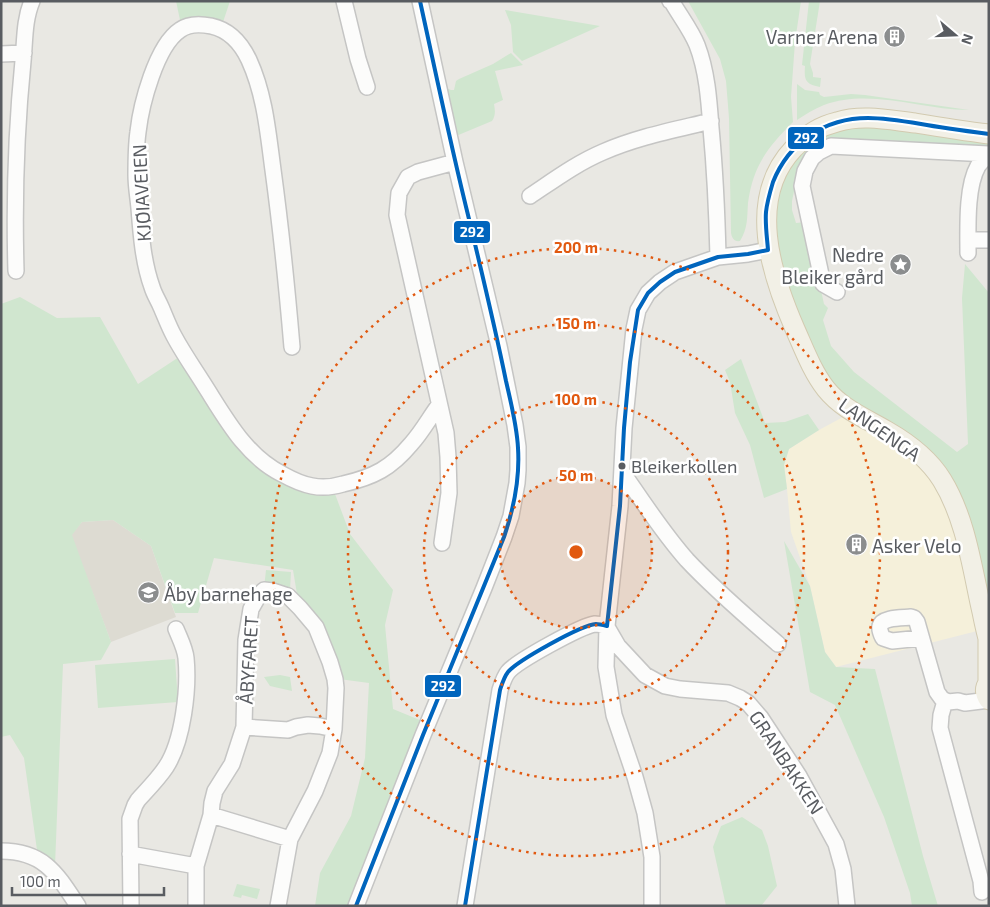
<svg xmlns="http://www.w3.org/2000/svg" width="990" height="907" font-family="'Exo 2',sans-serif">
  <style>
    .commercial { fill: #f5f0da }
    .education { fill: #dddbd2 }
    .green { fill: #d0e6cf }
    .lines { fill: none; stroke-linecap: round; stroke-linejoin: round }
    .minor-casing { stroke: #c5c5c4; stroke-width: 18 }
    .major-casing { stroke: #d2cab0; stroke-width: 21 }
    .minor { stroke: #fcfcfb; stroke-width: 15 }
    .major { stroke: #f2f0e6; stroke-width: 19 }
    .bus-1-casing { stroke: #fff; stroke-width: 8 }
    .bus-1 { stroke: #0065bd; stroke-width: 4 }
    .ring { fill: none; stroke: #e15910; stroke-width: 2.5; stroke-dasharray: 2.5 5 }
    .bus-dot { fill: #595c61; stroke: #fff; stroke-width: 2 }
    .labels { text-anchor: middle; dominant-baseline: central; stroke-width: 5; stroke-linejoin: round; paint-order: stroke }
    .bus-label { font-size: 18px; fill: #595c61; stroke: #fff; text-anchor: start }
    .poi-label { font-size: 19px; fill: #595c61; stroke: #fff; text-anchor: end }
    .street-label { font-size: 19px; fill: #595c61; stroke: #fff }
    .centre { fill: #e15910; stroke: #fff; stroke-width: 2.5 }
    .ring-label { font-size: 15px; text-anchor: middle; font-weight: bold; fill: #e15910; stroke: #fff; stroke-width: 5; stroke-linejoin: round; paint-order: stroke }
    .line-badge { stroke: #fff; stroke-width: 2 }
    .badge-label { font-size: 14px; text-anchor: middle; font-weight: bold; fill: #fff }
  </style>
  <rect width="100%" height="100%" fill="#e9e8e3"/>
  <path class="commercial" d="M 843,417 L 855,422 L 891,442 L 925,469 L 941,491 L 957,529 L 981,630 L 836,667 L 825,652 L 810,586 L 791,532 L 787,489 L 784,465 L 789,449 L 819,430 Z"/>
  <path class="education" d="M 113,520 L 151,546 L 176,617 L 111,642 L 71,535 L 82,522 Z"/>
  <path class="green" d="M 176,1 L 230,1 L 222,25 L 210,22 L 180,20 Z
    M 688,1 L 801,1 L 795,42 L 791,97 L 793,122 C 767,148 753,166 748,203 C 747,218 748,228 740,241 C 734,242 732,238 731,233 L 729,118 L 726,81 L 720,59 Z
    M 809,1 L 820,1 L 810,64 L 813,73 L 813,77 L 821,78 L 820,87 C 805,84 804,80 805,66 L 802,65 Z
    M 505,10 L 600,26 L 522,61 L 513,52 L 511,25 Z
    M 511,53 L 523,65 L 495,71 L 503,100 L 494,104 C 495,110 496,115 492,121 L 456,136 L 446,88 L 451,90 L 454,90 L 456,81 L 459,79 L 493,64 Z
    M 797,84 L 805,90 L 819,92 L 820,95 L 824,97 L 851,94 L 865,95 L 969,110 C 921,110 871,88 824,105 C 814,109 806,114 797,120 Z
    M 864,124 L 989,140 L 989,151 L 831,142 L 798,172 L 792,201 L 792,210 L 796,223 L 806,222 L 824,304 L 828,308 L 823,320 L 831,346 L 854,372 L 957,452 L 968,444 L 962,298 L 965,264 L 989,293 L 989,618 L 944,475 L 858,410 L 821,372 L 778,267 L 775,196 L 785,168 L 818,137 Z
    M 20,297 L 57,318 L 100,317 L 138,384 L 179,357 L 237,447 L 275,476 L 298,489 L 335,494 L 350,534 L 393,590 L 385,625 L 393,709 L 427,723 L 349,906 L 315,906 L 320,873 L 351,816 L 365,758 L 369,683 L 339,679 L 298,600 L 293,570 L 214,558 L 198,613 L 175,613 L 151,546 L 113,520 L 82,522 L 72,535 L 111,642 L 101,660 L 63,664 L 55,866 L 37,850 L 24,758 L 10,735 L 1,737 L 1,304 Z
    M 741,359 L 765,423 L 785,422 L 808,414 L 819,430 L 789,449 L 784,465 L 787,489 L 764,498 L 750,445 L 735,413 L 730,382 L 725,370 Z
    M 784,541 L 810,586 L 825,652 L 836,667 L 875,669 L 923,856 L 938,906 L 912,906 L 910,893 L 884,817 L 835,705 L 810,692 Z
    M 266,570 L 291,572 L 290,590 L 264,588 Z
    M 175,659 L 178,702 L 98,708 L 95,665 Z
    M 280,675 L 290,677 L 292,691 L 270,686 L 264,677 Z
    M 742,817 L 762,830 L 768,846 L 777,886 L 761,906 L 726,906 L 713,847 L 721,826 Z
    M 237,884 L 260,889 L 257,899 L 242,895 L 241,898 L 233,896 Z"/>
  <g class="lines">
    <defs>
      <path id="minor" d="M 344,1 L 358,59 L 367,87
        M 670,1 L 672,2 C 680,16 691,30 697,45 C 707,71 709,100 711,128 C 715,171 717,214 718,257
        M 1,54 L 24,53
        M 530,196 C 554,180 577,163 603,152 C 637,137 674,130 711,121
        M 968,240 L 989,240
        M 968,253 C 968,229 966,187 978,166 C 981,162 985,158 989,154
        M 16,271 C 14,201 16,131 23,61 C 25,41 24,20 32,1
        M 837,292 L 823,284 L 802,186 L 805,171 L 812,158 L 819,152 L 831,146 L 988,154
        M 292,347 C 287,288 281,229 273,170 C 268,133 265,95 249,60 C 241,43 230,30 211,26 C 201,24 188,24 180,30 C 156,46 141,105 138,132 C 136,146 136,162 136,175 C 136,186 138,197 139,208 C 141,234 143,262 152,287 C 154,294 158,300 161,307 C 165,316 169,327 174,336 C 183,353 195,370 205,386 C 226,419 246,456 282,474 C 291,479 301,484 312,486 C 322,488 333,487 343,484 C 374,477 391,468 411,444 C 422,432 430,417 439,405
        M 623,473 C 643,502 663,533 687,560 C 715,590 747,617 778,644
        M 442,543 L 449,493 L 448,457 L 446,433 L 397,215 L 399,193 L 408,177 L 418,172 L 455,162
        M 607,627 L 618,646 L 645,675 L 665,686 L 680,689 L 728,693 L 740,698 L 748,703 L 761,718 L 799,776 L 836,844 L 843,869 L 847,906
        M 921,638 L 892,641 L 883,638 C 881,634 879,630 880,626 C 882,617 903,618 911,617 L 914,618 L 917,622 L 937,692 L 942,699 L 948,702 L 958,701 L 965,703 L 989,700
        M 945,701 L 941,715 L 940,728 L 981,881 L 982,892
        M 244,727 L 288,730 L 296,727 L 308,725 L 320,726 L 334,729
        M 211,815 L 290,839
        M 1,851 C 44,851 57,874 78,906
        M 130,854 L 196,866
        M 131,906 L 130,819 L 135,805 L 138,800 C 147,790 158,779 166,767 C 183,741 189,689 186,658 C 185,648 180,639 176,629
        M 196,906 L 196,866 L 211,815 L 212,803 L 215,791 L 232,764 L 244,727 L 246,640 L 251,609 L 259,595 L 264,590 L 273,591 L 288,596 L 300,608 L 316,627 L 330,662 L 335,679 L 336,688 L 334,729 L 330,753 L 315,791 L 290,839 L 278,906
        M 356,906 L 423,735 L 484,588 L 504,537 L 511,516 L 517,483 L 518,470 L 518,447 L 515,425 L 499,346 L 455,162 L 420,1
        M 465,906 L 500,690 C 502,684 504,677 508,672 C 517,661 581,626 595,624 C 598,624 603,625 607,626
        M 652,906 L 652,857 L 645,813 L 635,777 L 614,715 L 606,667 L 607,626 L 620,506 L 624,428 L 634,329 L 638,310 L 648,293 L 660,282 L 675,272 L 718,257 L 748,254 L 768,250"/>
      <path id="major" d="M 989,134 C 964,131 939,127 915,123 C 889,120 862,114 837,122 C 820,126 805,136 794,148 C 746,198 771,274 795,329 C 804,349 812,371 826,389 C 842,409 865,418 887,431 C 908,443 929,459 942,480 C 966,519 972,568 982,612 C 984,622 986,632 989,642
        M 988,640 L 988,682
        M 989,681 C 984,688 984,693 989,700"/>
    </defs>
    <use href="#minor" class="minor-casing"/>
    <use href="#major" class="major-casing"/>
    <use href="#minor" class="minor"/>
    <use href="#major" class="major"/>
    <defs>
      <path id="bus-1" d="M 356,906 L 423,735 L 504,537 C 514,508 520,479 518,448 C 517,426 511,403 506,381 C 495,327 482,273 469,219 C 451,147 436,74 420,1
        M 465,906 L 500,690 C 502,684 504,677 508,672 C 517,661 581,625 596,624 C 599,624 603,625 607,626 L 620,506 L 624,428 L 630,362 L 638,310 L 648,293 L 660,282 L 675,272 L 718,257 L 748,254 L 768,250 C 767,237 765,224 766,212 C 767,202 770,192 773,182 C 789,142 825,118 868,118 C 885,118 903,121 921,124 C 943,128 966,131 989,134"/>
    </defs>
    <use href="#bus-1" class="bus-1-casing"/>
    <use href="#bus-1" class="bus-1"/>
  </g>
  <circle cx="576" cy="552" r="76" fill="#e15910" fill-opacity=".12"/>
  <g class="ring">
    <circle cx="576" cy="552" r="76"/>
    <circle cx="576" cy="552" r="152"/>
    <circle cx="576" cy="552" r="228"/>
    <circle cx="576" cy="552" r="304"/>
  </g>
  <defs>
    <symbol id="building-disc" viewBox="-11 -11 22 22"><circle r="9.5" fill="#8b8d8e" stroke="#fff"/><path d="M-4-6H4V6H1V3H-1V6H-4ZM-2.5-4.3h1.7v1.8h-1.7ZM.8-4.3h1.7v1.8H.8ZM-2.5-1h1.7V.8h-1.7ZM.8-1h1.7V.8H.8Z" fill="#fff"/></symbol>
    <symbol id="sight-disc" viewBox="-11 -11 22 22"><circle r="9.5" fill="#8b8d8e" stroke="#fff"/><path d="M0-6L1.8-2.2L6-1.7L2.9 1.2L3.7 5.4L0 3.3L-3.7 5.4L-2.9 1.2L-6-1.7L-1.8-2.2Z" fill="#fff"/></symbol>
    <symbol id="school-disc" viewBox="-11 -11 22 22"><circle r="9.5" fill="#8b8d8e" stroke="#fff"/><path d="M0-5L7-2L0 1L-7-2ZM-4 1L0 2.5L4 1V4Q0 6-4 4Z" fill="#fff"/></symbol>
  </defs>
  <g fill-rule="evenodd">
    <use href="#building-disc" x="882" y="24" width="25" height="25"/>
    <use href="#sight-disc" x="888" y="252" width="25" height="25"/>
    <use href="#building-disc" x="844" y="532" width="25" height="25"/>
    <use href="#school-disc" x="136" y="580" width="25" height="25"/>
  </g>
  <circle class="bus-dot" cx="622" cy="466" r="4.5"/>
  <g class="labels">
    <g class="bus-label">
      <text x="631" y="466">Bleikerkollen</text>
    </g>
    <g class="poi-label">
      <text x="878" y="36">Varner Arena</text>
      <text x="884" y="254">Nedre<tspan x="884" dy="22">Bleiker gård</tspan></text>
      <text x="872" y="545" text-anchor="start">Asker Velo</text>
      <text x="164" y="593" text-anchor="start">Åby barnehage</text>
    </g>
    <g class="street-label">
      <text transform="translate(141 193) rotate(-93)">KJØIAVEIEN</text>
      <text transform="translate(880 429) rotate(35)">LANGENGA</text>
      <text transform="translate(248 660) rotate(-86)">ÅBYFARET</text>
      <text transform="translate(787 762) rotate(57)">GRANBAKKEN</text>
    </g>
  </g>
  <circle cx="576" cy="552" r="8" class="centre"/>
  <g class="ring-label">
    <text x="576" y="253">200 m</text>
    <text x="576" y="329">150 m</text>
    <text x="576" y="405">100 m</text>
    <text x="576" y="481">50 m</text>
  </g>
  <g class="line-badge">
    <rect x="787" y="126" width="38" height="24" rx="5" fill="#0065bd"/>
    <rect x="453" y="220" width="38" height="24" rx="5" fill="#0065bd"/>
    <rect x="424" y="674" width="38" height="24" rx="5" fill="#0065bd"/>
  </g>
  <g class="badge-label">
    <text x="806" y="143">292</text>
    <text x="472" y="237">292</text>
    <text x="443" y="691">292</text>
  </g>
  <rect width="990" height="907" fill="none" stroke="#595c61" stroke-width="5"/>
  <g transform="translate(955 35) rotate(109)" stroke="#ffffff" stroke-width="4" paint-order="stroke">
  <path d="M0-4L9 19L0 12L-9 19Z" fill="#595c61"/>
  <text y="-8" font-size="14" font-weight="bold" text-anchor="middle" fill="#595c61">N</text>
  </g>
  <path d="M12 887v8h152v-8" fill="none" stroke="#595c61" stroke-width="2.5"/>
  <text x="20" y="887" font-size="15" fill="#595c61" stroke="#ffffff" stroke-width="4" paint-order="stroke">100 m</text>
</svg>
